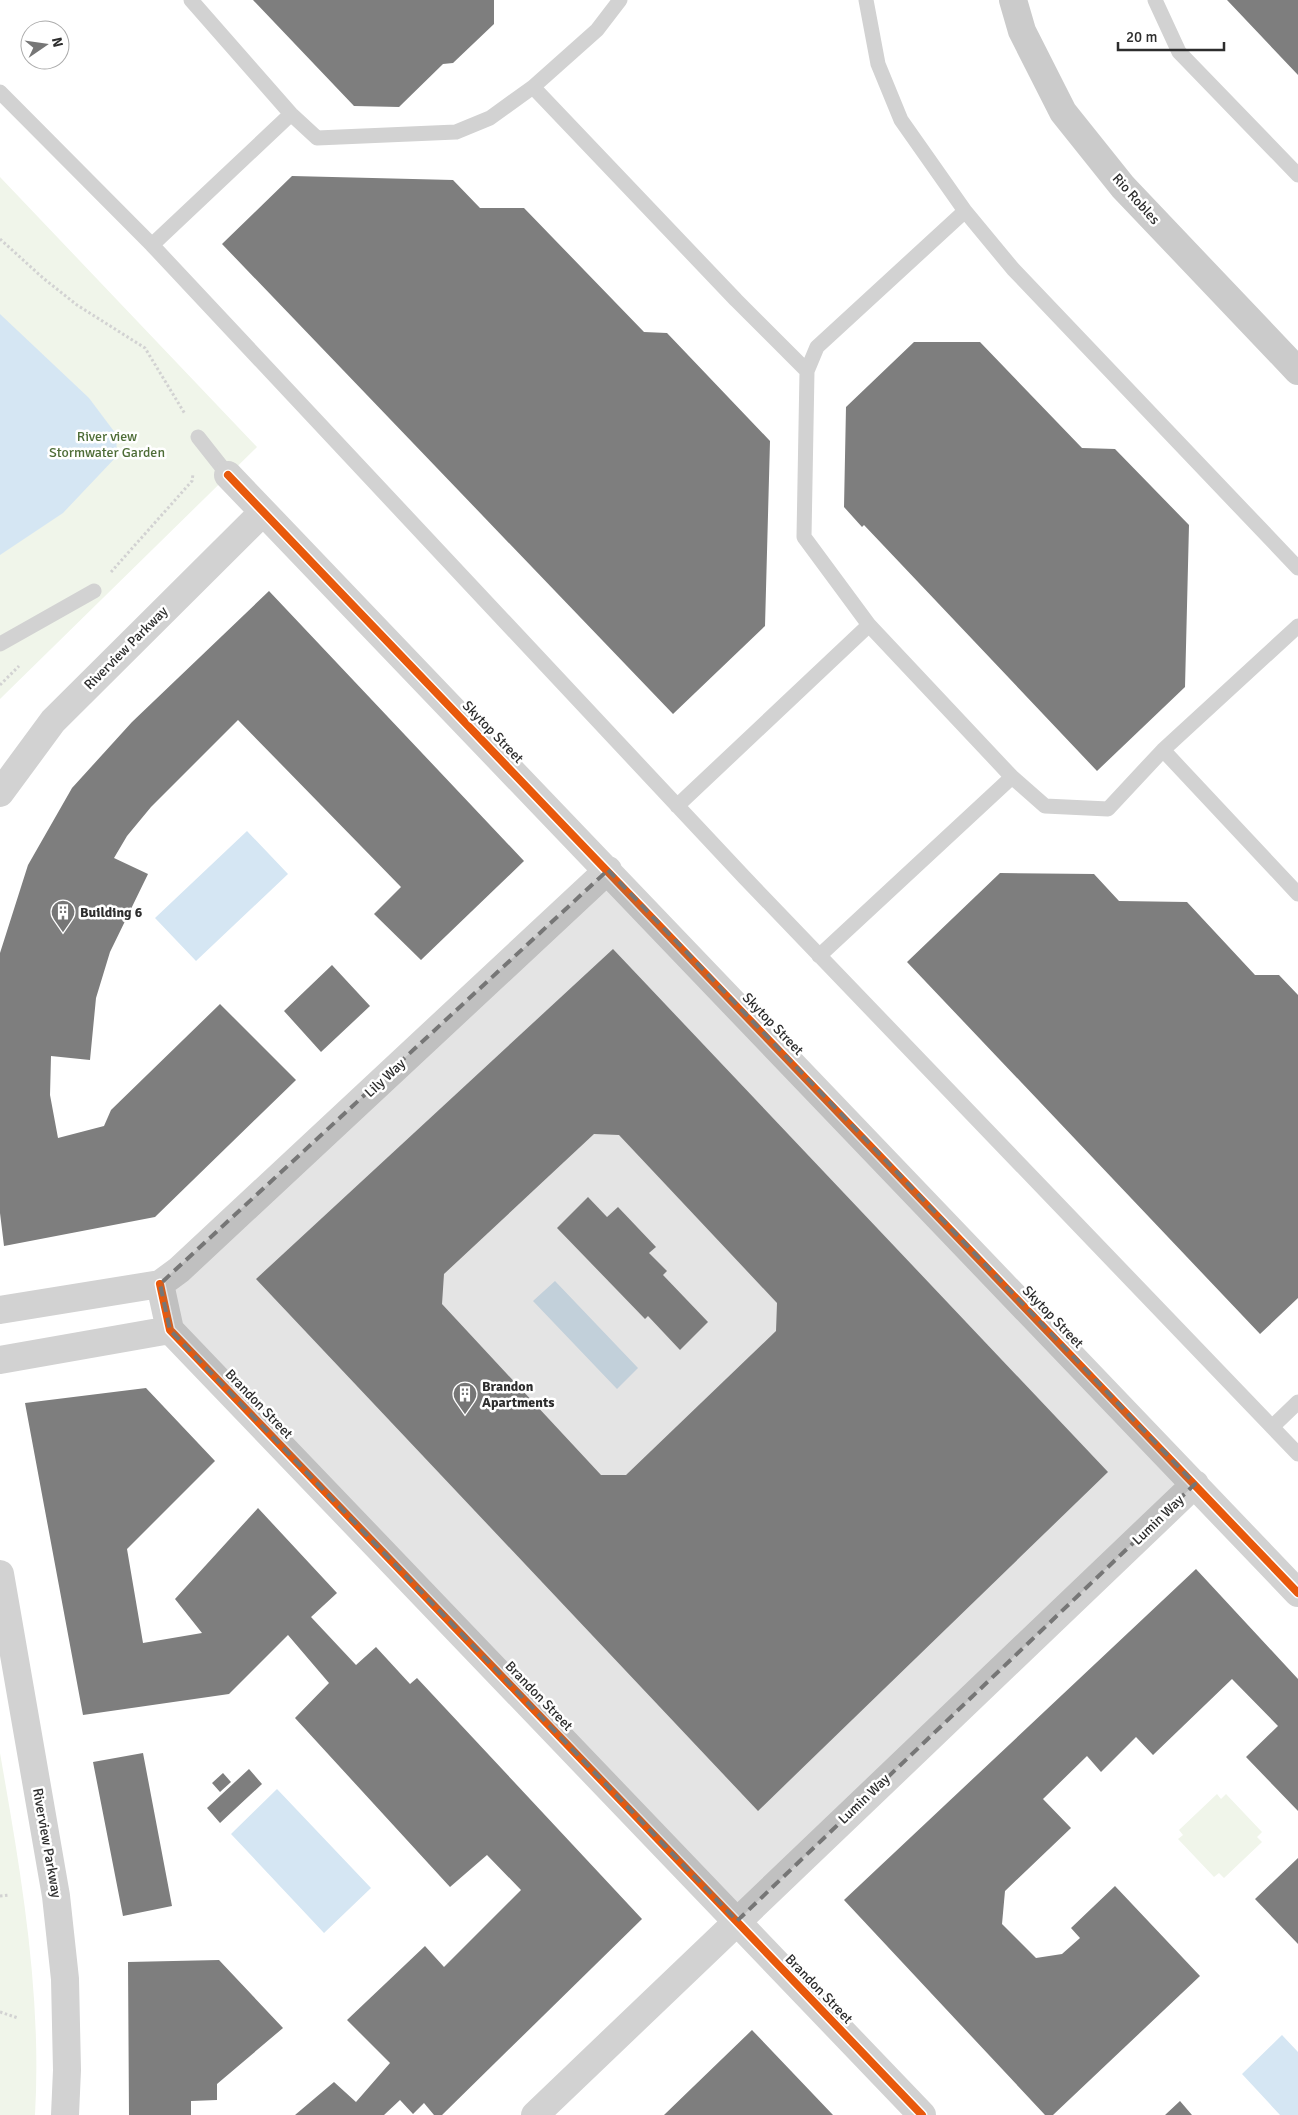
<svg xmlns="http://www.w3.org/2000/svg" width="1298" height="2115" font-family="Signika,sans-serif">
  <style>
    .green { fill: #f0f5ea }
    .water { fill: #d5e6f3 }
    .building { fill: #7e7e7e; fill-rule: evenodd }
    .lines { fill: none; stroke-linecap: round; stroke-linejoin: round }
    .path { stroke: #d2d2d2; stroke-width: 3; stroke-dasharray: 2.5 2.5; stroke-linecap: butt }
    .lane { stroke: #d2d2d2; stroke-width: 15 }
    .street { stroke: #d2d2d2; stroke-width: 28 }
    .secondary { stroke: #cbcbcb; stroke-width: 28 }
    .cycleway-casing { stroke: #fff; stroke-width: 11 }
    .cycleway { stroke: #e8590c; stroke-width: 8 }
    .marked { fill: #767676; fill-opacity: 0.2; stroke: #767676; stroke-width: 4; stroke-dasharray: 10 6; stroke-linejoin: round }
    .labels { text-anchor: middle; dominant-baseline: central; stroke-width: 5; stroke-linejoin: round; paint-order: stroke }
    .street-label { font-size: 14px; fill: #2d2d2d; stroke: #fff }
    .park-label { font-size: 14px; fill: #4e6d37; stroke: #fff }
    .poi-label { font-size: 14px; font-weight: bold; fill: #2d2d2d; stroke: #fff; text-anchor: start }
  </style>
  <rect width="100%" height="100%" fill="#fff"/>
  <path class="green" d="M 0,177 L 257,447 L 0,699 Z
    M 0,1753 C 21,1873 42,1993 35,2115 L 0,2115 Z
    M 1217,1794 L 1221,1799 L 1226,1794 L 1262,1832 L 1257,1837 L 1262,1842 L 1224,1878 L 1219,1873 L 1214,1877 L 1178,1839 L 1183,1835 L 1179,1830 Z"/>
  <path class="water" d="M 0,314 L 89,398 L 116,434 L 117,456 L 63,513 L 0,555 Z
    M 247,831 L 288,874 L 196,961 L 155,918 Z
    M 555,1281 L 638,1368 L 617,1389 L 533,1301 Z
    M 277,1789 L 371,1888 L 324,1933 L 231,1834 Z
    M 1282,2035 L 1298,2052 L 1298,2115 L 1280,2115 L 1242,2074 Z"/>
  <path class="building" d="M 253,0 L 494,0 L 494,24 L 453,63 L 443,64 L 399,107 L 354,106 Z
    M 1227,0 L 1298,0 L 1298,75 Z
    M 292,176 L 453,180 L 480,208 L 524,208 L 644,332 L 667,333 L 770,441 L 765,626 L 673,714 L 222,244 Z
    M 914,342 L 980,342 L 1082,448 L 1115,449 L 1189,525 L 1185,687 L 1097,771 L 864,525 L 862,527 L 844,507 L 846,407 Z
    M 269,591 L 524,861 L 421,960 L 374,914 L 401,887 L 238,720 L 151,807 L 127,836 L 114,858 L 148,874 L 110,952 L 96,998 L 90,1060 L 51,1056 L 50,1095 L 58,1138 L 104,1126 L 111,1110 L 220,1004 L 296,1080 L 155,1217 L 4,1246 L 0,1213 L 0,953 L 28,865 L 72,788 L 132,722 Z
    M 1000,873 L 1094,874 L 1119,901 L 1187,902 L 1255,975 L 1279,975 L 1298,995 L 1298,1298 L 1260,1334 L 907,962 Z
    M 613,949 L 1108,1472 L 758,1811 L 256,1279 ZM 594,1134 L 619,1135 L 777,1303 L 776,1331 L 626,1475 L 601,1475 L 442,1304 L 444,1274 Z
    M 332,965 L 370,1006 L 321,1052 L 284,1011 Z
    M 588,1197 L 607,1217 L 618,1207 L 656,1247 L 649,1253 L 667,1271 L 663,1275 L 708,1322 L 680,1350 L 648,1316 L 645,1319 L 557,1228 Z
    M 146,1388 L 215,1461 L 127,1549 L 143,1643 L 202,1633 L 175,1599 L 258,1508 L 337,1593 L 311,1617 L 356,1665 L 376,1647 L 410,1684 L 417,1678 L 642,1919 L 442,2115 L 434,2115 L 424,2103 L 413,2114 L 400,2100 L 384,2115 L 295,2115 L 334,2082 L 356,2102 L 390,2063 L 347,2020 L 425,1946 L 444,1967 L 521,1890 L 487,1855 L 450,1887 L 295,1718 L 329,1683 L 288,1635 L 229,1694 L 83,1715 L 25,1403 Z
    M 1196,1569 L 1298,1679 L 1298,1811 L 1246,1757 L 1278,1726 L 1232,1679 L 1153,1755 L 1136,1737 L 1101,1772 L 1087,1756 L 1043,1799 L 1071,1828 L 1005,1891 L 1002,1924 L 1036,1958 L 1062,1954 L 1080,1938 L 1071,1928 L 1115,1886 L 1200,1976 L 1053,2115 L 1045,2115 L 844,1900 Z
    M 143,1753 L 172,1906 L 123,1916 L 93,1762 Z
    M 249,1769 L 262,1784 L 220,1823 L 207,1808 Z
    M 223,1773 L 231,1782 L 220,1792 L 212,1783 Z
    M 1298,1858 L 1298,1944 L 1255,1899 Z
    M 219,1960 L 283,2028 L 217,2084 L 217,2100 L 191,2101 L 191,2115 L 129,2115 L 128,1962 Z
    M 752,2030 L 833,2115 L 664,2115 Z
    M 1180,2101 L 1192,2115 L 1165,2115 Z"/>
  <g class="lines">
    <path class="path" d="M 0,239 L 43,278 L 77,305 L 145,348 L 185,414
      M 111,572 L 192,481 L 193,474
      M 0,685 L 19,666
      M 0,1896 L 9,1895
      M 0,2012 L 18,2018"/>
    <path class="lane" d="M 191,0 L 291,114 L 317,138 L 456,132 L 490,118 L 533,87 L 597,30 L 620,0
      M 866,0 L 878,64 L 901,120 L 965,211 L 1013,269 L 1298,568
      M 1155,0 L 1179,52 L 1298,175
      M 533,87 L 736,300 L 807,371
      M 0,92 L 152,245 L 744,877 L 1298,1454
      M 965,211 L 817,347 L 807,371 L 804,537 L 869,625 L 1012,777 L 1045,806 L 1108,809 L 1163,750 L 1298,626
      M 152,245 L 291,114
      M 198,437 L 228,475
      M 0,644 L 94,591
      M 1163,750 L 1298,894
      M 677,806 L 869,625
      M 819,956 L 1012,777
      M 1272,1427 L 1298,1402"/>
    <path class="street" d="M 228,475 L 1298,1593
      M 0,793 L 53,721 L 263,512
      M 160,1284 L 170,1330 L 922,2115
      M 0,1310 L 160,1284 L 179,1270 L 608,870
      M 0,1360 L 170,1330
      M 0,1574 L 56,1896 L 65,1979 L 67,2070 L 65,2115
      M 535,2115 L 1195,1484"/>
    <path class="secondary" d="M 1013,0 L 1022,31 L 1063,112 L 1123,187 L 1298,371"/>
    <defs>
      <path id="cycleway" d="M 228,475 L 1298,1593
        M 160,1284 L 170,1330 L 922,2115"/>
    </defs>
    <use href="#cycleway" class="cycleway-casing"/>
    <use href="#cycleway" class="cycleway"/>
  </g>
  <path class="marked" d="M 608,870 L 1195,1484 L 737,1921 L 170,1330 L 160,1284 Z"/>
  <defs>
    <symbol id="building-pin" viewBox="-11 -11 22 30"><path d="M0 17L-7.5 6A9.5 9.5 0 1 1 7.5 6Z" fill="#767676" stroke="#fff"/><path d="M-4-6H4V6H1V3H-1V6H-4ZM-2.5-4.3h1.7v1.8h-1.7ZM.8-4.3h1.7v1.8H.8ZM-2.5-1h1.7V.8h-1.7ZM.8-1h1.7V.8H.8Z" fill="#fff"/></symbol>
  </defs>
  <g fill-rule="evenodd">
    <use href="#building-pin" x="49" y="898" width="28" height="38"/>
    <use href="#building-pin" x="451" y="1380" width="28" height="38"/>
  </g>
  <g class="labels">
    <g class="street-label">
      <text transform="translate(1136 199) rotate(48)">Rio Robles</text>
      <text transform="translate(126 648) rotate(-45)">Riverview Parkway</text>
      <text transform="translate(493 732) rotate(46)">Skytop Street</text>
      <text transform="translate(773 1024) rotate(46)">Skytop Street</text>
      <text transform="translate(385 1078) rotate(-43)">Lily Way</text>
      <text transform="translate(1053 1317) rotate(46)">Skytop Street</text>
      <text transform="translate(259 1404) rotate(46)">Brandon Street</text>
      <text transform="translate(1158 1520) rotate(-44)">Lumin Way</text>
      <text transform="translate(539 1696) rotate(46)">Brandon Street</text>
      <text transform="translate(864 1799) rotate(-44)">Lumin Way</text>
      <text transform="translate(47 1843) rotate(80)">Riverview Parkway</text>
      <text transform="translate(819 1989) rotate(46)">Brandon Street</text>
    </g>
    <g class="park-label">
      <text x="107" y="436">River view<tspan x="107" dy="16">Stormwater Garden</tspan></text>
    </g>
    <g class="poi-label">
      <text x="80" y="912">Building 6</text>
      <text x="482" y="1386">Brandon<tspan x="482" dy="16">Apartments</tspan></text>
    </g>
  </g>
  <g transform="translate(45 45) rotate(77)"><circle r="24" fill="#ffffff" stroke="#ababab"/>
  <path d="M0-4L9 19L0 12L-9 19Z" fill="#767676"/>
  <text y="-8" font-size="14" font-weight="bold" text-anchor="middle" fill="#2d2d2d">N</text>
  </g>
  <path d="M1118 42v8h106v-8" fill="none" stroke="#2d2d2d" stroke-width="2.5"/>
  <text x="1126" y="42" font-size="15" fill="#2d2d2d" stroke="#ffffff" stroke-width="4" paint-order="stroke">20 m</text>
</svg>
